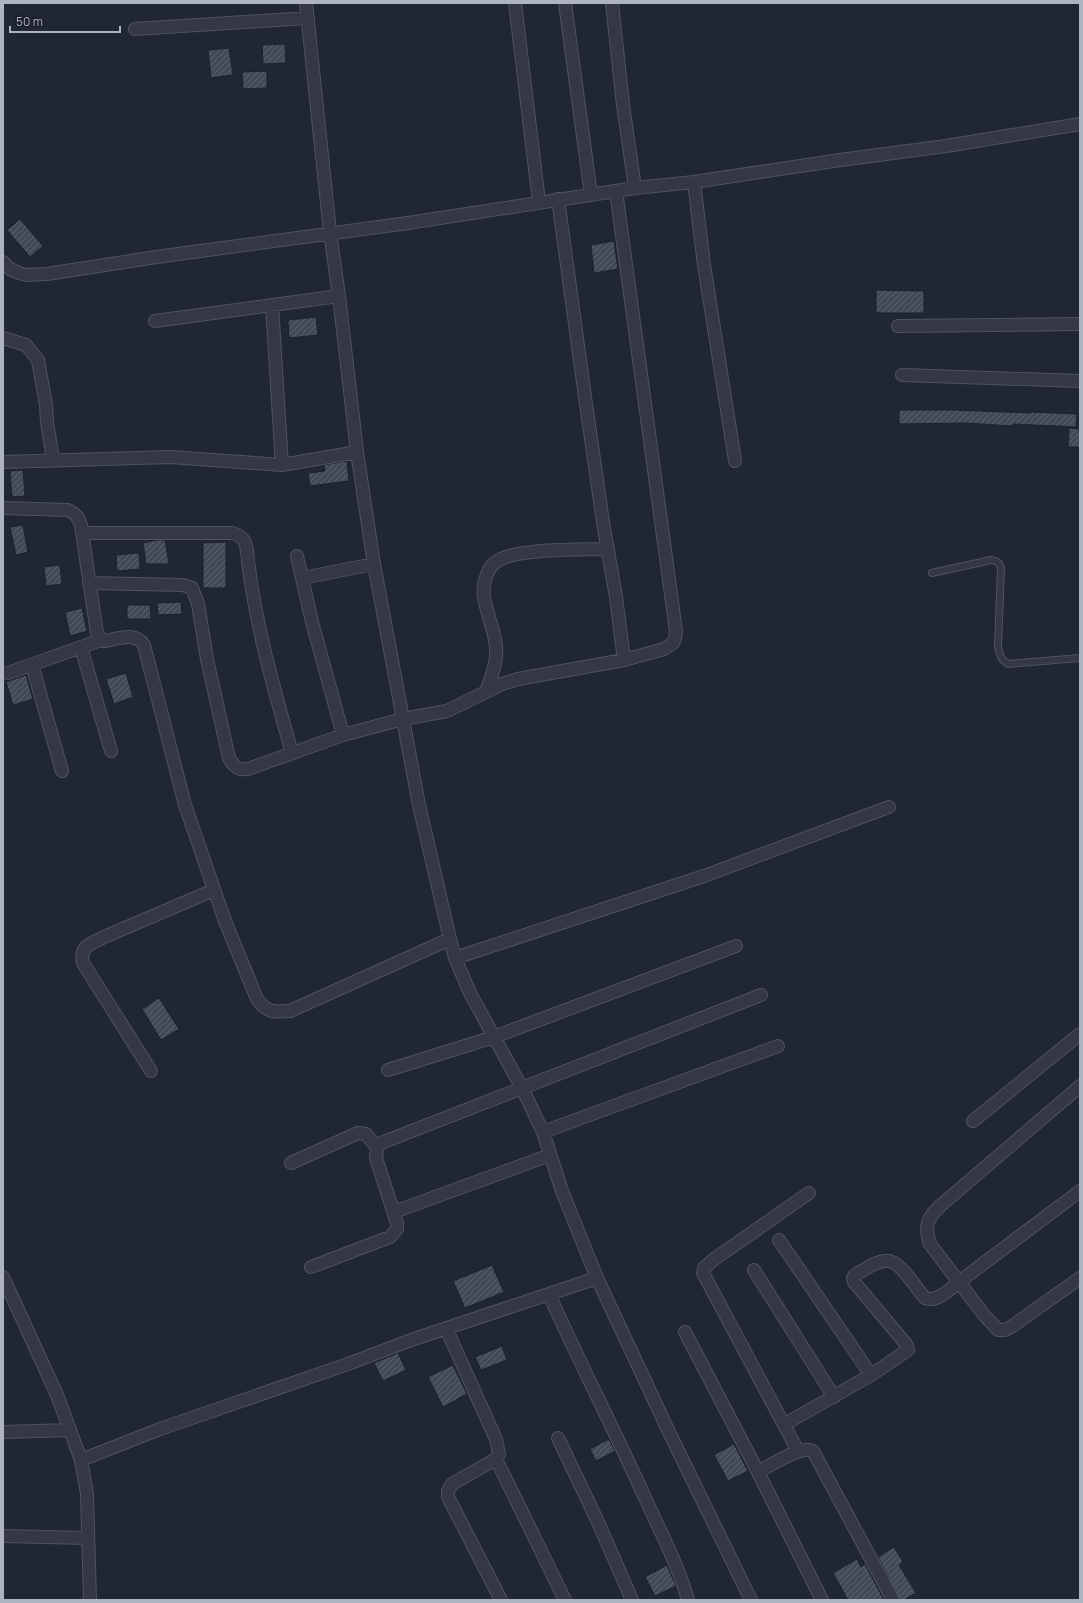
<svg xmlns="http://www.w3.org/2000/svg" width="1083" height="1603" font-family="Manrope,sans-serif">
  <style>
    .building { fill: url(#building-hatch); stroke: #1b202a }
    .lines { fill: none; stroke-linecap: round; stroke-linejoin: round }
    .lane-casing { stroke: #4e535f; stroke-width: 8 }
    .street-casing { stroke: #4e535f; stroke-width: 14 }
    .lane { stroke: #343844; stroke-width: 6 }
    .street { stroke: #343844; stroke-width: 12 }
  </style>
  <defs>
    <pattern id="building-hatch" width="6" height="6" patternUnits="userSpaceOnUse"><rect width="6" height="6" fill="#424957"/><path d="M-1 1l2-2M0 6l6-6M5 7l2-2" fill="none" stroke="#5b616d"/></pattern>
  </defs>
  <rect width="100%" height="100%" fill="#212633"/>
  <path class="building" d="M 285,44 L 286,63 L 263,64 L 262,45 Z
    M 229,48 L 233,75 L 211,78 L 208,50 Z
    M 267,71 L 267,88 L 243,89 L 242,72 Z
    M 20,219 L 43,246 L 30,257 L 7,230 Z
    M 614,241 L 618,269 L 594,273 L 591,245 Z
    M 876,290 L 924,291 L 924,313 L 876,313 Z
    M 316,317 L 318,335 L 289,338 L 288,320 Z
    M 899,410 L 954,410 L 1031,413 L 1031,412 L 1077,414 L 1076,427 L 1013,424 L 1013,426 L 965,423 L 899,424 Z
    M 1069,428 L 1080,429 L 1080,447 L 1068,447 Z
    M 347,461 L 349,481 L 310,486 L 308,473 L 325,471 L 324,465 Z
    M 23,470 L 25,496 L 12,497 L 10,471 Z
    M 23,525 L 28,552 L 16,555 L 10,527 Z
    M 157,540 L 165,540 L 169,564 L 146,564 L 143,543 Z
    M 226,542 L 226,588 L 203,588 L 203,543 Z
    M 139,553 L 140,569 L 117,571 L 116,555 Z
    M 60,565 L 62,584 L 46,586 L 44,567 Z
    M 181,602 L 182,614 L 158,615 L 157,603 Z
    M 127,605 L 150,605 L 151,619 L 127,619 Z
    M 82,608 L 87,631 L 70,636 L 65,612 Z
    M 126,673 L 133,697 L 114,704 L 106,679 Z
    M 26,675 L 33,699 L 13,705 L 6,682 Z
    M 159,998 L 179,1029 L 161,1040 L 142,1009 Z
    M 492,1265 L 504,1292 L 465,1308 L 453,1281 Z
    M 502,1346 L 507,1360 L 481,1370 L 475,1357 Z
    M 398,1353 L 406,1370 L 383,1381 L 374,1363 Z
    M 453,1365 L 467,1394 L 443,1407 L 428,1377 Z
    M 609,1439 L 615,1451 L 596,1461 L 590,1449 Z
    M 734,1444 L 748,1471 L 728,1481 L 714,1455 Z
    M 894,1547 L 903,1562 L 899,1565 L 916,1593 L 904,1600 L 900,1600 L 878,1557 Z
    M 857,1559 L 861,1567 L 865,1564 L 884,1600 L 848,1600 L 833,1573 Z
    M 667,1565 L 676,1586 L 655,1596 L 645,1577 Z"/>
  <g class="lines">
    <defs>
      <path id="lane" d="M 932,573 L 991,560 C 997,561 999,562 1001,568 L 998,647 C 1000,655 1001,660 1008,664 L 1080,658"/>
      <path id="street" d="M 306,3 L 330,232 L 339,296 L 357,452 L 374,564 L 419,805 L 450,939 L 455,958 L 470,993 L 522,1088 L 543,1132 L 562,1191 L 597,1278 L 669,1432 L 751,1600
        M 515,3 L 539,202
        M 565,3 L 591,195
        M 612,3 L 623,105 L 635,188
        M 135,29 L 308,18
        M 694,182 L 704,265 L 735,461
        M 558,199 L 585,397 L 603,522 L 616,597 L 624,660
        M 3,262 L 10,269 L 19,273 L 27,275 L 47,274 L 156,257 L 408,223 L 635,188 L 694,182 L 840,160 L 946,146 L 1080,124
        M 272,305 L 282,465
        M 155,321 L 339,296
        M 898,326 L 1080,324
        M 3,338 L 26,345 L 38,360 L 46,405 L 47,422 L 53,460
        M 902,375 L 1080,381
        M 3,462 L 171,457 L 282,465 L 357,452
        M 3,508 L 68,510 C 76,514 78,517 81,525 L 97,633 L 101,640 L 104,641 C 119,639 134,631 144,645 L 185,805 L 225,921 L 257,999 C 267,1013 274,1012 290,1011 L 450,939
        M 82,533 L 232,533 C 247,536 247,548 248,561 C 256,627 274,689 292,753
        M 297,556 L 312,622 L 343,735
        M 302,578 L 374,564
        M 89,583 L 183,585 L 192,588 L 198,604 L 207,659 L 229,758 C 234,767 238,770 248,769 L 343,735 L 403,719 L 447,711 L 502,684 L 518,679 L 624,660 L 664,649 L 673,643 L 675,639 L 676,631 L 616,191
        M 81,647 L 111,751
        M 32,665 L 62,771
        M 8,673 L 101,640
        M 486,692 C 490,681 495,669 496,657 C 498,637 487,617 484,597 C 482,585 487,566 499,560 C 519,548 583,550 608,549
        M 455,958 L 704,876 L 889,807
        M 388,1070 L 494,1037 L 736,946
        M 151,1071 L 83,963 C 79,946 91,944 104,937 L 214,890
        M 1080,1086 L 940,1206 C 927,1218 924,1227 930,1244 L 984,1315 L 998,1330 L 1005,1330 L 1011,1327 L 1080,1278
        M 973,1121 L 1080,1034
        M 543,1132 L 778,1046
        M 291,1163 L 358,1133 L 366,1134 L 377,1148
        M 394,1212 L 550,1155
        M 779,1240 L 871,1375
        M 311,1267 L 390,1237 L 397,1229 L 397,1223 L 376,1158 L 377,1148 L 381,1143 L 761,995
        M 754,1270 L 834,1397
        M 3,1277 L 57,1395 L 81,1460 L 87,1494 L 90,1600
        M 549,1294 C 580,1364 615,1431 646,1500 C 661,1533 678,1565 688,1600
        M 446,1328 L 496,1439 L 499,1454 L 496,1459 L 452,1484 L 448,1491 L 448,1497 L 501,1600
        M 685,1332 L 758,1472 L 822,1600
        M 785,1424 L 871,1375 L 908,1350 L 906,1344 L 854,1282 L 853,1278 L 855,1275 C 864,1270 874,1262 884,1261 C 900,1258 915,1288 925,1298 C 937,1303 950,1289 959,1282 L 1080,1191
        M 3,1432 L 70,1430
        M 558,1438 L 598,1522 L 632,1600
        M 798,1451 L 703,1273 L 704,1268 L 713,1260 L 809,1193
        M 496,1459 L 565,1600
        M 81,1460 L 160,1429 L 348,1364 L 414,1339 L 597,1278
        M 758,1472 C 770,1466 801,1445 813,1451 L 893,1600
        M 3,1536 L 88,1538"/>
    </defs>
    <use href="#lane" class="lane-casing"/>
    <use href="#street" class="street-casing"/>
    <use href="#lane" class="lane"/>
    <use href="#street" class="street"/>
  </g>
  <rect width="1083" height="1603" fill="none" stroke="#aeb3c1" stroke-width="8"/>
  <path d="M10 26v6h110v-6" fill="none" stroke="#aeb3c1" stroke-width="2"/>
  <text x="16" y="26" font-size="12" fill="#aeb3c1" stroke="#191e28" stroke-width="3" paint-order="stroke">50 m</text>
</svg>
